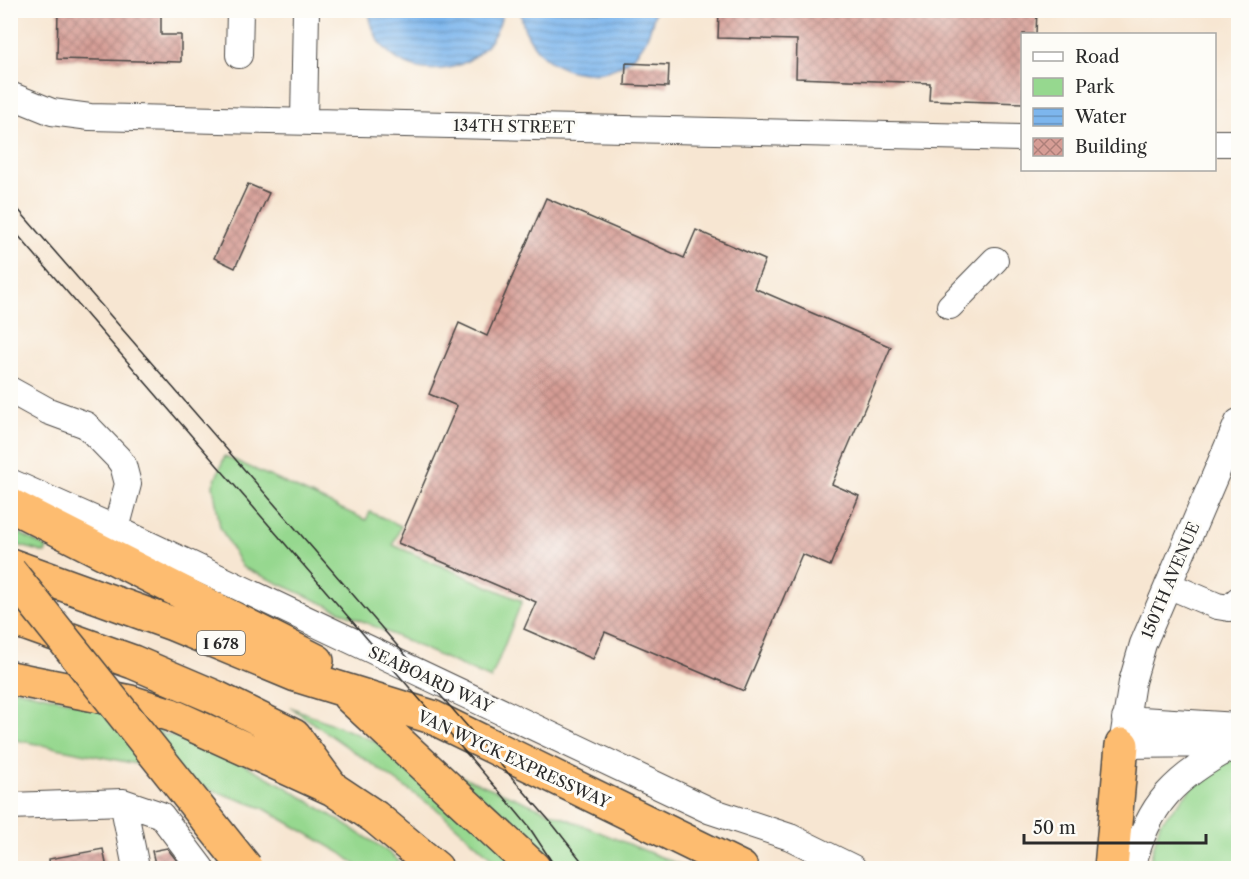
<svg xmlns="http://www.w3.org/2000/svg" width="1249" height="879" font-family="'Libre Caslon Text',serif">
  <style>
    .green { fill: #96d88f; stroke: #60825d; stroke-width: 1.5 }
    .water { fill: url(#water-rules); stroke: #54708c; stroke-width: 1.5 }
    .building { fill: url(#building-cross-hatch) }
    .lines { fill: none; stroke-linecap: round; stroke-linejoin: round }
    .minor-casing { stroke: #4a4744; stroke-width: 28 }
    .highway-casing { stroke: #4a4744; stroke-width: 36 }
    .minor { stroke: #fff; stroke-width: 26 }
    .highway { stroke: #fdbc6f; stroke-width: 33 }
    .tram { stroke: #2b2b2b; stroke-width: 1.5 }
    .highway-bridge-casing { stroke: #4a4744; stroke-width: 36; stroke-linecap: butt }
    .highway-bridge { stroke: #fdbc6f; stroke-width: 33 }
    .labels { text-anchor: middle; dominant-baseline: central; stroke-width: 6; stroke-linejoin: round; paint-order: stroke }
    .shield { fill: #fdfcf7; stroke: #6a6a68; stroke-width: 1.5 }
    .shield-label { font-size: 15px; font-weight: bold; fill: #2b2b2b }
    .street-label { font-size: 16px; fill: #2b2b2b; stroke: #fdfcf7 }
  </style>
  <defs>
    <pattern id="water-rules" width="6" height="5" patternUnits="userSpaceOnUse" patternTransform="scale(1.5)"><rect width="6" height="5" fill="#7db6ed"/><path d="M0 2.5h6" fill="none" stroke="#6794c0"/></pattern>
    <pattern id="building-cross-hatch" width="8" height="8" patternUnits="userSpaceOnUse" patternTransform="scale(1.5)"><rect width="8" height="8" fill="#d69d95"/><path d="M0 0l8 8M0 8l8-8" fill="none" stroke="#ae807a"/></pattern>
  </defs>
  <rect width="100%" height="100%" fill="#fdfcf7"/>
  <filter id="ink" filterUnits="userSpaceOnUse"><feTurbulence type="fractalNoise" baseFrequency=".0167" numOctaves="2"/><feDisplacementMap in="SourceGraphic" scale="12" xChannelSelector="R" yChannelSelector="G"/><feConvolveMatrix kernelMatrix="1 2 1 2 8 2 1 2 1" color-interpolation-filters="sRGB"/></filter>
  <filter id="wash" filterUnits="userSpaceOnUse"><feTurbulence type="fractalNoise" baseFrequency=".008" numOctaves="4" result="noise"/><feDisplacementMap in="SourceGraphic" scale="24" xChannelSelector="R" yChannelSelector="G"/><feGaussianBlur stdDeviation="1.35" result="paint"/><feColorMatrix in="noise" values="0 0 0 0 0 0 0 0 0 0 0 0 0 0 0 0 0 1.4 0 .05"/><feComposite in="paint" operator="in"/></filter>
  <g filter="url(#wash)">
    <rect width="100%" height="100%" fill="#f7e6d2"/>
    <path class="green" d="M 225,456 L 366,520 L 370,512 L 401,526 L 393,545 L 522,601 L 491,679 L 242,567 L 220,527 L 213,485 Z
      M 10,528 L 47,548 L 45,553 L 11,543 Z
      M 10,688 L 164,722 L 161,734 L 201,741 L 286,787 L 383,848 L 407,868 L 360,868 L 341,853 L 263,808 L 137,764 L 11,739 Z
      M 290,707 L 688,868 L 503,868 L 439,811 Z
      M 1238,756 L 1238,868 L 1148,868 L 1160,823 L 1201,778 Z"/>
    <path class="water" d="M 369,11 L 503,10 L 503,11 C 486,91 377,87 369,11 Z
      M 521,11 L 521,10 L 655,11 C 652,24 649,37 640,49 C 614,83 561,80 536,48 C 528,38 521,24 521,11 Z"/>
    <g id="blocks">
      <path class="building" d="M 58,10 L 161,10 L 161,35 L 181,35 L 181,62 L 57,59 Z
        M 719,10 L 1037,10 L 1036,34 L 1023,34 L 1023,103 L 929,100 L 930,83 L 796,78 L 797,40 L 718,38 Z
        M 626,63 L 669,65 L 668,87 L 625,85 Z
        M 248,184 L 269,193 L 235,268 L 214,258 Z
        M 546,198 L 684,258 L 696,230 L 765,260 L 754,288 L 891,347 L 832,484 L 859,496 L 830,566 L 802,554 L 744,691 L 605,632 L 593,659 L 524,629 L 536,602 L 398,543 L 457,406 L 429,394 L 459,323 L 487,336 Z
        M 167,848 L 181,866 L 181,868 L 156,868 L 152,851 Z
        M 103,849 L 107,868 L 50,868 L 49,859 Z"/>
    </g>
  </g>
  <g filter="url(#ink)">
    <use href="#blocks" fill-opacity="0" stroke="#4a4744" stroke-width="1.5"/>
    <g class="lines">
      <defs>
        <path id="minor" d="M 239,55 L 240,10
          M 10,95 L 52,112 L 90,117 L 1022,138
          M 304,121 L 306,10
          M 1214,143 L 1238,143
          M 950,306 L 995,260
          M 10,390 L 48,411 L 86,425 L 118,458 L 123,465 L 128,484 L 116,529
          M 1238,422 L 1143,644 L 1132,682 L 1122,745 L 1219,744 L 1238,741
          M 10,482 L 116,529 L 711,811 L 790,837 L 853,868
          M 1168,585 L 1217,606 L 1229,608 L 1238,600
          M 1125,719 L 1238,726
          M 123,802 L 136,868
          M 10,806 L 123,802 L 161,815 L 201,868
          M 1132,868 C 1148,802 1176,777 1234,746"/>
        <path id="highway" d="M 10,505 L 317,661
          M 10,565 L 173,624 L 296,675 L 432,717 L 741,868
          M 10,618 L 133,662 L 215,697 L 294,736 L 333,789 L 375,817 L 436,868
          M 10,678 L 130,702 L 171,715 L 331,788
          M 349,696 L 534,868
          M 1111,868 L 1122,745"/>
      </defs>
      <use href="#minor" class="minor-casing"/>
      <use href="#highway" class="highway-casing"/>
      <use href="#minor" class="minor"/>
      <use href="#highway" class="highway"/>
      <path class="tram" d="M 10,200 L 554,826 L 587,868
        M 10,226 L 505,798 L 529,827 L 556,868"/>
      <defs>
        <path id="highway-bridge" d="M 10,572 L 246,868"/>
      </defs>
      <use href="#highway-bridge" class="highway-bridge-casing"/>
      <use href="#highway-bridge" class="highway-bridge"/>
    </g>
  </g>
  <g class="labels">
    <rect class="shield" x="197" y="631" width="48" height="24" rx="4.5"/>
    <g class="shield-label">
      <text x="221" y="643">I 678</text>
    </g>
    <g class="street-label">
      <text transform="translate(514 126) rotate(1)">134TH STREET</text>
      <text transform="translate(1170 580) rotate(-67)">150TH AVENUE</text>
      <text transform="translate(431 679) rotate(25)">SEABOARD WAY</text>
      <text transform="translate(514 759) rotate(25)">VAN WYCK EXPRESSWAY</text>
    </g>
  </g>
  <rect width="1249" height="879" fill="none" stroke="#fdfcf7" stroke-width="36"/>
  <rect x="1021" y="33" width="195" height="138" fill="#fdfcf7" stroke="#a9a8a5" stroke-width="1.5"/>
  <rect x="1033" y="52" width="30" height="9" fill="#ffffff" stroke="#a9a8a5" stroke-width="1.5"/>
  <text x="1075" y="63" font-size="18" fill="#2b2b2b">Road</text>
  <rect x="1033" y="78" width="30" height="18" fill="#96d88f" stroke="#a9a8a5" stroke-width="1.5"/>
  <text x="1075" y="93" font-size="18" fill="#2b2b2b">Park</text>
  <rect x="1033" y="108" width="30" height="18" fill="url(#water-rules)" stroke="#a9a8a5" stroke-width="1.5"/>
  <text x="1075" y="123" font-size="18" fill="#2b2b2b">Water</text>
  <rect x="1033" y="138" width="30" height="18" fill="url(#building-cross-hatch)" stroke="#a9a8a5" stroke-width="1.5"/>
  <text x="1075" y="153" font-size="18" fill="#2b2b2b">Building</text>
  <path d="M1024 834v9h182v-9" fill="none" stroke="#2b2b2b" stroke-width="3"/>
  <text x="1033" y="834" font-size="18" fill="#2b2b2b" stroke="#fdfcf7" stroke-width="4.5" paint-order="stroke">50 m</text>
</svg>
